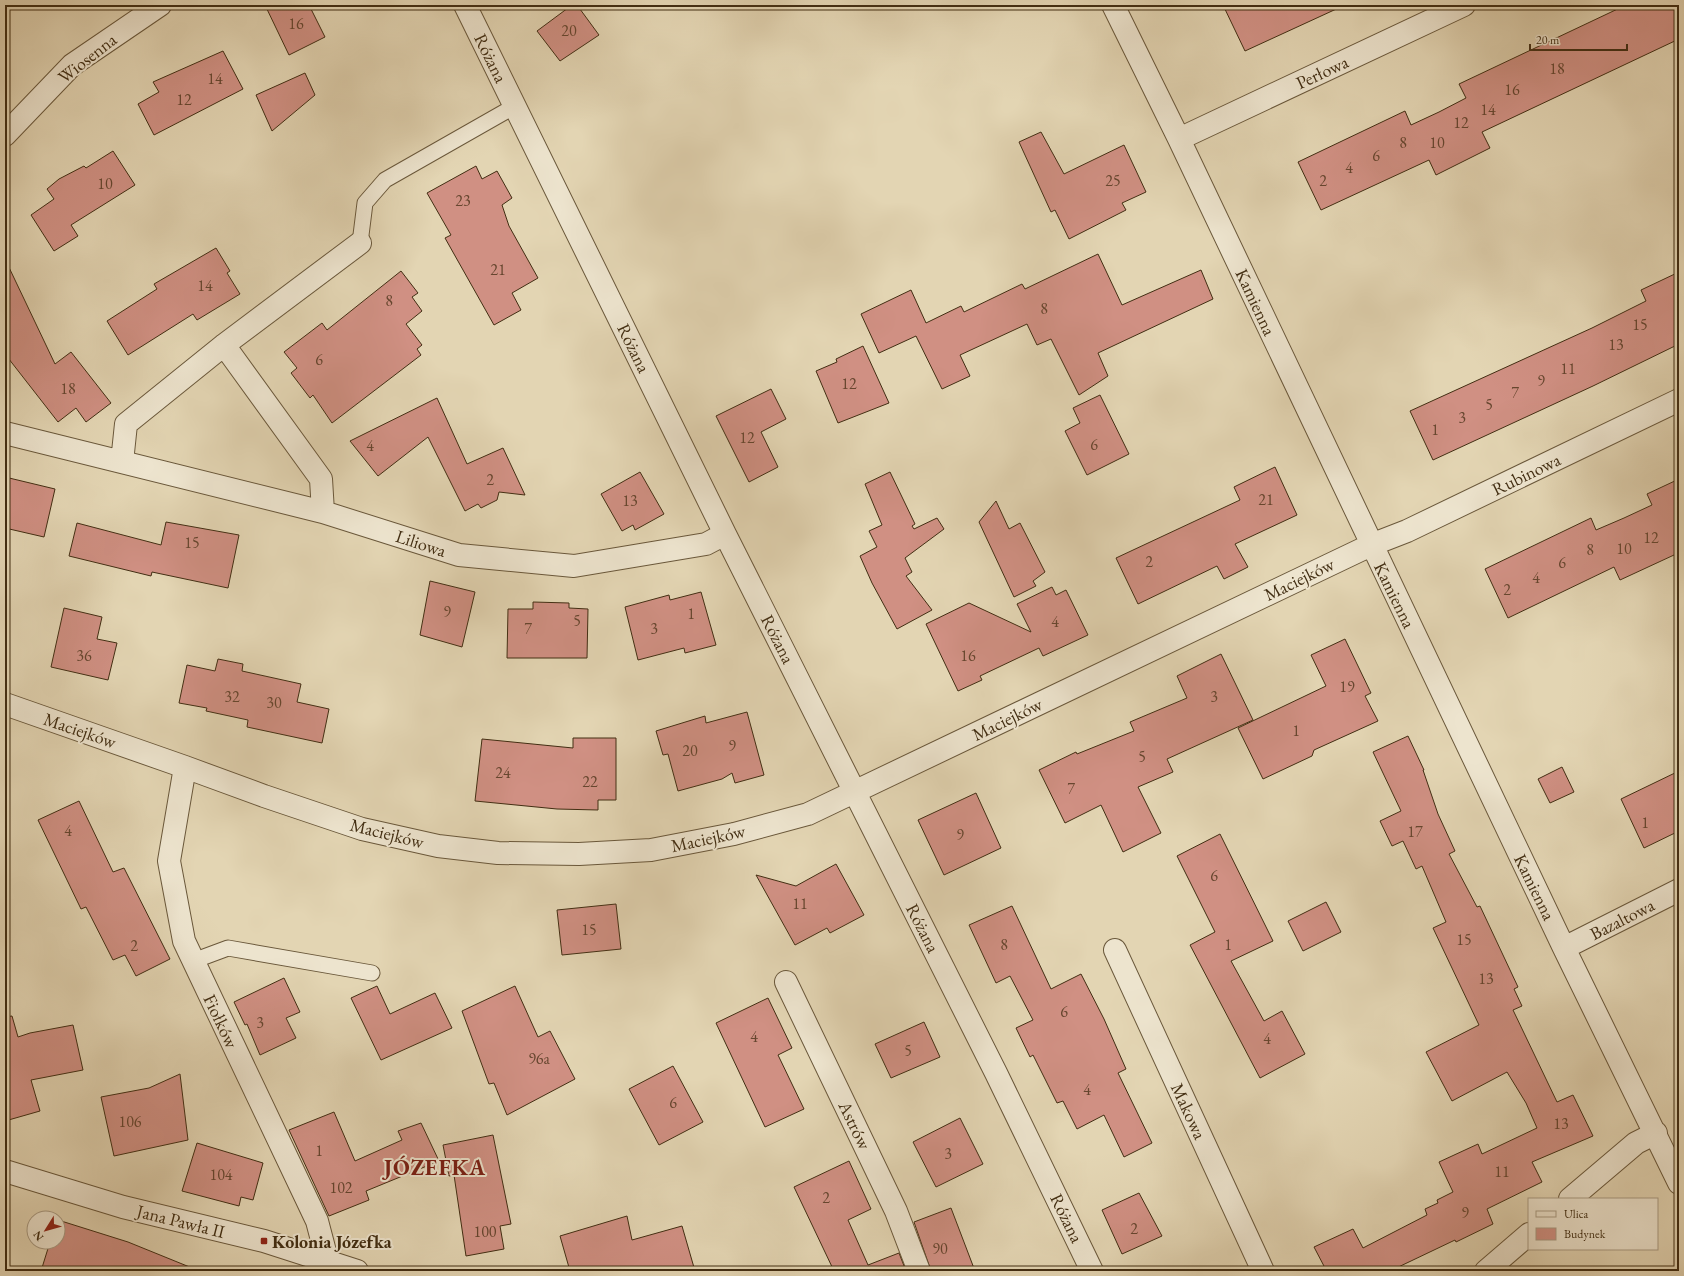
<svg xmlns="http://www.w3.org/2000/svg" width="1684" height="1276" font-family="'EB Garamond',serif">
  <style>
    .building { fill: #d09083; stroke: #422e13 }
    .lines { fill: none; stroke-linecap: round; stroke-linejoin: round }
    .service-casing { stroke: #6a583b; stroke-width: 17 }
    .minor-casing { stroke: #6a583b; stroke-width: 24 }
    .tertiary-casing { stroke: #6a583b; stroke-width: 24 }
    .service { stroke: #ede4ce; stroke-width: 15 }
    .minor { stroke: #ede4ce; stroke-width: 22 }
    .tertiary { stroke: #ede4ce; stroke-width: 22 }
    .poi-dot { fill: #8f2418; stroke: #ede4ce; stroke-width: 1.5 }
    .labels { text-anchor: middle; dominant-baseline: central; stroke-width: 4; stroke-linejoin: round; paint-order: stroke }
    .number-label { font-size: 16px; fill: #66462f }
    .street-label { font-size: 18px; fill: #422e13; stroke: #ede4ce }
    .poi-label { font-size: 18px; font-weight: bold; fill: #422e13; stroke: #ede4ce; text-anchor: start }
    .district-label { font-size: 22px; font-weight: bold; letter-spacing: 1px; fill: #7a1f14; stroke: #ede4ce }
  </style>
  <rect width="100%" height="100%" fill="#e3d5b3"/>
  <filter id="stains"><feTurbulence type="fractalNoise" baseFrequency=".005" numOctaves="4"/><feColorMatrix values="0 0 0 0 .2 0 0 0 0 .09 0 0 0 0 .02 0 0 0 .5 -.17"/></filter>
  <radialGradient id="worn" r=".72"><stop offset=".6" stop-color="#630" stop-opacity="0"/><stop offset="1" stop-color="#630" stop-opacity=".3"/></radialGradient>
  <path class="building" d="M 265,5 L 309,5 L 325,37 L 289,55 Z
    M 572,5 L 577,5 L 599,35 L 560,61 L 537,31 Z
    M 1223,5 L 1345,5 L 1245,51 Z
    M 1626,5 L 1679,5 L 1679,39 L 1482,132 L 1490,148 L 1436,175 L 1429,160 L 1321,210 L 1298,162 L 1405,111 L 1411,125 L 1439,112 L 1466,98 L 1459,84 Z
    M 223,51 L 243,89 L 154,135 L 138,104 L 159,92 L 153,82 Z
    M 305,73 L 315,95 L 272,131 L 256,95 Z
    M 1041,132 L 1064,174 L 1124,145 L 1146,192 L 1122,203 L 1126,210 L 1069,239 L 1055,210 L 1051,212 L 1019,142 Z
    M 113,151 L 135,185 L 71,225 L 78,236 L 54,251 L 31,215 L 54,199 L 47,189 L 59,179 L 84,166 L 86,168 Z
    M 476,166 L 482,179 L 497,171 L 512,198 L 502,205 L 509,226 L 538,278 L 512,293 L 521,310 L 494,325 L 445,238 L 451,235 L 427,193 Z
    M 216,248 L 230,271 L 227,273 L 240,294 L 197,320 L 193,314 L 128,355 L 107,321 L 157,289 L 154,284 Z
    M 1098,254 L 1122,305 L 1201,270 L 1213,299 L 1098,353 L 1108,376 L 1079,395 L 1051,339 L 1037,345 L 1027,324 L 960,355 L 970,376 L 942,389 L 916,336 L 879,353 L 861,314 L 911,290 L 926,323 L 961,306 L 964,312 L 1022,284 L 1025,289 Z
    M 5,259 L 55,364 L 71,352 L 111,403 L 86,422 L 76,408 L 58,422 L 5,354 Z
    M 401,271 L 418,293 L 412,297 L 422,311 L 406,324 L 422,345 L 417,349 L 421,355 L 332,423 L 313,395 L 310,398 L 291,373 L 297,368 L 284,352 L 322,323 L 327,330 Z
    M 1679,272 L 1679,344 L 1593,386 L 1433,460 L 1410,411 L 1592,328 L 1646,301 L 1641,290 Z
    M 863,346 L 889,403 L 838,423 L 816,371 L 837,362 L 836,359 Z
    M 771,389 L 786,419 L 761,432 L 778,467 L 749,482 L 716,416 Z
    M 1100,395 L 1129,454 L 1087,475 L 1065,431 L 1080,423 L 1073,408 Z
    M 437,398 L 467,464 L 503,448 L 525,495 L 499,492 L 497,500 L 481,508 L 478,504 L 465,511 L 428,437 L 378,476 L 350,441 Z
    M 1275,467 L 1297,515 L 1235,544 L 1248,567 L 1224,579 L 1217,566 L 1138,604 L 1116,558 L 1240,500 L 1234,487 Z
    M 640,472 L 664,514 L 635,530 L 633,525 L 622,531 L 601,494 Z
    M 890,472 L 915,524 L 912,526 L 914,529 L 937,518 L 944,529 L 905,558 L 912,572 L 906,576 L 932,610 L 897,629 L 872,583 L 860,556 L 877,547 L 869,531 L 882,525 L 865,484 Z
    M 5,477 L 55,489 L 44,537 L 5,528 Z
    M 1679,479 L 1679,565 L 1674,555 L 1620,580 L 1614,567 L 1508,618 L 1485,569 L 1591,518 L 1596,530 L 1624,518 L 1652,505 L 1647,494 Z
    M 996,501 L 1009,529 L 1020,523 L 1045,572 L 1033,581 L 1036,586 L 1014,597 L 979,522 Z
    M 166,522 L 239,535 L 228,588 L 152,572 L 151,576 L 69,556 L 77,523 L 161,545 Z
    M 430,581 L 475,592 L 462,647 L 420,635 Z
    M 1052,587 L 1056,595 L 1066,590 L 1088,635 L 1043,656 L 1039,648 L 980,676 L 982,680 L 958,691 L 926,624 L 969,603 L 1031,632 L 1017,604 Z
    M 701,592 L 716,645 L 685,653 L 684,648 L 638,660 L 625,607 L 669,595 L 670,600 Z
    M 533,602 L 569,603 L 569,608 L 588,609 L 587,658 L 507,658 L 508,609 L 533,609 Z
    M 64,608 L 102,617 L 97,639 L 117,643 L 108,680 L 51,667 Z
    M 1345,639 L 1371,693 L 1365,696 L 1378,721 L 1314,750 L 1312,756 L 1263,779 L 1238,728 L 1326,686 L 1311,655 Z
    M 1221,654 L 1253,720 L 1167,759 L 1173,772 L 1138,787 L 1161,833 L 1123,852 L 1101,805 L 1065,823 L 1039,770 L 1076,752 L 1077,754 L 1134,731 L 1130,722 L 1187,698 L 1177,676 Z
    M 218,659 L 243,664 L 242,671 L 301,684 L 297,702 L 329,709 L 322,743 L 247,727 L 248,720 L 206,711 L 207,708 L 179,703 L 187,665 L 215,671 Z
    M 747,712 L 764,775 L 735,783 L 732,773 L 722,779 L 678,791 L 668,754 L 663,755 L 656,731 L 705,716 L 706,723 Z
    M 1408,736 L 1424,770 L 1423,770 L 1438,814 L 1455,851 L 1449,854 L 1477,907 L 1480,906 L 1518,987 L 1514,989 L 1522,1006 L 1513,1010 L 1557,1102 L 1573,1095 L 1593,1136 L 1532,1162 L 1542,1182 L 1487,1209 L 1493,1224 L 1456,1242 L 1455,1240 L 1390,1271 L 1319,1271 L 1325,1268 L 1314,1247 L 1353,1229 L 1363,1248 L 1427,1215 L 1425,1209 L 1438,1203 L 1437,1200 L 1453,1192 L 1439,1162 L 1478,1144 L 1482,1154 L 1537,1128 L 1526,1103 L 1507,1072 L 1452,1101 L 1426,1052 L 1479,1025 L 1433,928 L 1446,922 L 1422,866 L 1416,869 L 1403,841 L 1392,846 L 1380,821 L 1401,811 L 1373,752 Z
    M 573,738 L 616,738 L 616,800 L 598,800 L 598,810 L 557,809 L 475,801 L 482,739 L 573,748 Z
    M 1562,767 L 1574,792 L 1550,803 L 1538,779 Z
    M 1679,771 L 1679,831 L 1644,848 L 1621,799 Z
    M 976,793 L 1001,848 L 944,875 L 918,820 Z
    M 79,801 L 113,872 L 124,868 L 170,959 L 136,976 L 125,955 L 113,960 L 86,907 L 81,909 L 38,820 Z
    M 1220,834 L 1273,941 L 1231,961 L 1264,1021 L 1282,1011 L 1305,1054 L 1260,1078 L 1190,945 L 1215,932 L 1177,856 Z
    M 836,864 L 864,915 L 830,933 L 827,928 L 795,945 L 756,875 L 796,886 Z
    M 1326,902 L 1341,932 L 1303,951 L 1288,921 Z
    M 616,904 L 621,949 L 562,955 L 557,910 Z
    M 1012,906 L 1051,989 L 1081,974 L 1104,1019 L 1126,1069 L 1118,1073 L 1152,1143 L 1124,1157 L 1104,1115 L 1077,1129 L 1063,1101 L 1057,1103 L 1033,1055 L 1030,1057 L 1016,1028 L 1033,1020 L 1010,976 L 996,983 L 969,925 Z
    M 284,978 L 300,1012 L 286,1018 L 296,1038 L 260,1055 L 247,1024 L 245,1025 L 234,1002 Z
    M 377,986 L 390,1014 L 435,993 L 452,1028 L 381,1060 L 351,998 Z
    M 515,986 L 538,1037 L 550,1031 L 575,1079 L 507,1115 L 494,1083 L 489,1084 L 462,1011 Z
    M 768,998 L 792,1048 L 778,1055 L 804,1109 L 765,1127 L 716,1023 Z
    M 12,1016 L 18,1037 L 30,1033 L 73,1025 L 83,1070 L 31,1080 L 40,1111 L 5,1121 L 5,1017 Z
    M 924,1022 L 940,1057 L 891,1078 L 875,1044 Z
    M 673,1066 L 703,1122 L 659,1145 L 629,1089 Z
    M 180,1074 L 188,1140 L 114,1156 L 101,1097 L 149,1088 Z
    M 334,1112 L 355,1161 L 402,1140 L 398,1131 L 421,1123 L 439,1161 L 366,1191 L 369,1200 L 329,1216 L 289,1130 Z
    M 960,1118 L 983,1164 L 936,1187 L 913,1142 Z
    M 493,1135 L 511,1224 L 500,1226 L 504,1249 L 466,1256 L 454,1175 L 449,1176 L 443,1145 Z
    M 197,1143 L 263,1163 L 253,1200 L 241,1197 L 239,1206 L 182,1191 Z
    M 849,1161 L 871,1209 L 848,1220 L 868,1265 L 899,1253 L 906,1271 L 834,1271 L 794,1187 Z
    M 1139,1193 L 1162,1236 L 1122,1254 L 1102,1210 Z
    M 951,1208 L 975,1271 L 931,1271 L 914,1222 Z
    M 627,1216 L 632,1240 L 682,1226 L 695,1271 L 570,1271 L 560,1236 Z
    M 58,1220 L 128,1242 L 197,1270 L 197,1271 L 41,1271 L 50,1242 L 58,1242 Z"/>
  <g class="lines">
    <defs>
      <path id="service" d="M 360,243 L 365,203 L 385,180 L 515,106
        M 193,961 L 228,948 L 372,973"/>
      <path id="minor" d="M 465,5 L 725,534 L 996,1073 L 1092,1271
        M 1113,5 L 1179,139 L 1564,948 L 1679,1183
        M 5,135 L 72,65 L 160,5
        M 1179,139 L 1464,5
        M 224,345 L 321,479 L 323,512
        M 5,433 L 323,512 L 459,555 L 574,566 L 706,544 L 725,534
        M 122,462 L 126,424 L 224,345 L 360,243
        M 5,704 L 185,767 L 264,796 L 362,829 L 438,846 L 498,853 L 579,854 L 651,850 L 734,834 L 808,814 L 1371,545 L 1407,531 L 1679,400
        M 185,767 L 169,861 L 184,941 L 317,1221 L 328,1263
        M 1564,948 L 1679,890
        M 1115,950 L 1263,1271
        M 786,982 L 896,1211 L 919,1271
        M 1570,1199 L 1636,1143 L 1656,1133
        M 1486,1271 L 1529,1234"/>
      <path id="tertiary" d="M 5,1171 L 123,1207 L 264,1241 L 357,1271"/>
    </defs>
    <use href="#service" class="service-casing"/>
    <use href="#minor" class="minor-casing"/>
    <use href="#tertiary" class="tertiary-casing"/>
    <use href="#service" class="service"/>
    <use href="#minor" class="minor"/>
    <use href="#tertiary" class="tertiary"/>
  </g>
  <rect class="poi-dot" x="260" y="1237" width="8" height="8" rx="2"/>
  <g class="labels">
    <g class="number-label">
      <text x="296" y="23">16</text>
      <text x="569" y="30">20</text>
      <text x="1557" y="68">18</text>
      <text x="215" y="78">14</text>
      <text x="1512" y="89">16</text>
      <text x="184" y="99">12</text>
      <text x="1488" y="109">14</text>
      <text x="1461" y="122">12</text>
      <text x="1403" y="142">8</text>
      <text x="1437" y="142">10</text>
      <text x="1376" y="155">6</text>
      <text x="1349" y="167">4</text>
      <text x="1113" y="180">25</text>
      <text x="1323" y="180">2</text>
      <text x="105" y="183">10</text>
      <text x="463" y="200">23</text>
      <text x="498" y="269">21</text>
      <text x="205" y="285">14</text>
      <text x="389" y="300">8</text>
      <text x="1044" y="308">8</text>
      <text x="1640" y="324">15</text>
      <text x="1616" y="344">13</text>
      <text x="319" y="359">6</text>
      <text x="1568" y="368">11</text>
      <text x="1541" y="380">9</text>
      <text x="849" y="383">12</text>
      <text x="68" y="388">18</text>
      <text x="1515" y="392">7</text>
      <text x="1489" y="404">5</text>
      <text x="1462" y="417">3</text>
      <text x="1435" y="429">1</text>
      <text x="747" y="437">12</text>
      <text x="1094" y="444">6</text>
      <text x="370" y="445">4</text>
      <text x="490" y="479">2</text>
      <text x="1266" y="499">21</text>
      <text x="630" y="500">13</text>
      <text x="1651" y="537">12</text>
      <text x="192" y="542">15</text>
      <text x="1624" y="548">10</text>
      <text x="1590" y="549">8</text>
      <text x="1149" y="561">2</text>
      <text x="1562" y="562">6</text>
      <text x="1536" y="577">4</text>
      <text x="1507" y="589">2</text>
      <text x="447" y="611">9</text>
      <text x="691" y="613">1</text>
      <text x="577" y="620">5</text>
      <text x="1055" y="621">4</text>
      <text x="528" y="628">7</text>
      <text x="654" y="628">3</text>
      <text x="84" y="655">36</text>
      <text x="968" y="655">16</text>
      <text x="1347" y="686">19</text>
      <text x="232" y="696">32</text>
      <text x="1214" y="696">3</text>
      <text x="274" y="702">30</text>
      <text x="1296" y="730">1</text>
      <text x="732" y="745">9</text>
      <text x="690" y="750">20</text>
      <text x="1142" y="756">5</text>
      <text x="503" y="772">24</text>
      <text x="590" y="781">22</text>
      <text x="1071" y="788">7</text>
      <text x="1645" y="822">1</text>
      <text x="68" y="830">4</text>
      <text x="1415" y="831">17</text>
      <text x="960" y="834">9</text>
      <text x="1214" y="875">6</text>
      <text x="800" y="903">11</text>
      <text x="589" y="929">15</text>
      <text x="1464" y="939">15</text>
      <text x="1004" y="944">8</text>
      <text x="1228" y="944">1</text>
      <text x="134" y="945">2</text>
      <text x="1486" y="978">13</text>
      <text x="1064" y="1011">6</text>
      <text x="260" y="1022">3</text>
      <text x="754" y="1036">4</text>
      <text x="1267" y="1038">4</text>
      <text x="908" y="1050">5</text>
      <text x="539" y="1058">96a</text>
      <text x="1087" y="1089">4</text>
      <text x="673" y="1102">6</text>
      <text x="130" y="1121">106</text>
      <text x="1561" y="1123">13</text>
      <text x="319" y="1150">1</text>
      <text x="948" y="1153">3</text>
      <text x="1502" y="1171">11</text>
      <text x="221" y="1174">104</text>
      <text x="341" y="1187">102</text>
      <text x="826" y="1197">2</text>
      <text x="1465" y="1212">9</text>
      <text x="1134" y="1228">2</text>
      <text x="485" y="1231">100</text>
      <text x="940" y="1248">90</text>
    </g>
    <g class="street-label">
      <text transform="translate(87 58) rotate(-38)">Wiosenna</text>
      <text transform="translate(491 58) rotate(64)">Różana</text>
      <text transform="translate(1322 72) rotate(-25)">Perłowa</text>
      <text transform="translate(1256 302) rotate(65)">Kamienna</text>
      <text transform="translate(634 348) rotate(64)">Różana</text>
      <text transform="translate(1526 474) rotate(-26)">Rubinowa</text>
      <text transform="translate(421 543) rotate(18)">Liliowa</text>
      <text transform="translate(1299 579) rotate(-26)">Maciejków</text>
      <text transform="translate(1395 595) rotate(64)">Kamienna</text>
      <text transform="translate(778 639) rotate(63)">Różana</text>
      <text transform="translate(1007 719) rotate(-26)">Maciejków</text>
      <text transform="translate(80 730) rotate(19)">Maciejków</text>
      <text transform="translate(387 833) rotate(14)">Maciejków</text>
      <text transform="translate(708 838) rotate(-12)">Maciejków</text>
      <text transform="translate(1535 887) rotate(64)">Kamienna</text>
      <text transform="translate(1622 919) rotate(-27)">Bazaltowa</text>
      <text transform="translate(923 928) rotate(63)">Różana</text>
      <text transform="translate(221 1021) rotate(65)">Fiołków</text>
      <text transform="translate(1189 1111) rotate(65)">Makowa</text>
      <text transform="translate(855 1125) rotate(64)">Astrów</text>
      <text transform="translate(1067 1218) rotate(64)">Różana</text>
      <text transform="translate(181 1221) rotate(14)">Jana Pawła II</text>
    </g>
    <g class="poi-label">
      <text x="272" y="1241">Kolonia Józefka</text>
    </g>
    <g class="district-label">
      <text x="435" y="1167">JÓZEFKA</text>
    </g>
  </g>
  <rect width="1684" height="1276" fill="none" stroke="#e3d5b3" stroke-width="20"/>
  <rect x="6" y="6" width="1672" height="1264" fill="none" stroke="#422e13" stroke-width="2"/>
  <rect x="10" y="10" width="1664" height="1256" fill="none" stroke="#422e13"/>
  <rect x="1528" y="1198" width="130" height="52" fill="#ede4ce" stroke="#a99b83"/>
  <rect x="1536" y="1211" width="20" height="6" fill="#ede4ce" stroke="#a99b83"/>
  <text x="1564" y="1218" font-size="12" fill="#422e13">Ulica</text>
  <rect x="1536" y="1228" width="20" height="12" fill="#d09083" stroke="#a99b83"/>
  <text x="1564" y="1238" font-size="12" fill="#422e13">Budynek</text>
  <g transform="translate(46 1230) rotate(233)"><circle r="19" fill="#ede4ce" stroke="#a99b83"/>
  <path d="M0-3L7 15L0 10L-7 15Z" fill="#8f2418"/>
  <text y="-6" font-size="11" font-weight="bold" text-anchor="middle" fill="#422e13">N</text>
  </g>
  <path d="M1530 44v6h97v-6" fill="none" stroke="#422e13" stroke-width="2"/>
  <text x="1536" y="44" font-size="12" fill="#422e13" stroke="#ede4ce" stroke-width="3" paint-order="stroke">20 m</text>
  <rect width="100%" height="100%" filter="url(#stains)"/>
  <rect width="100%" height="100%" fill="url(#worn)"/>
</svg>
